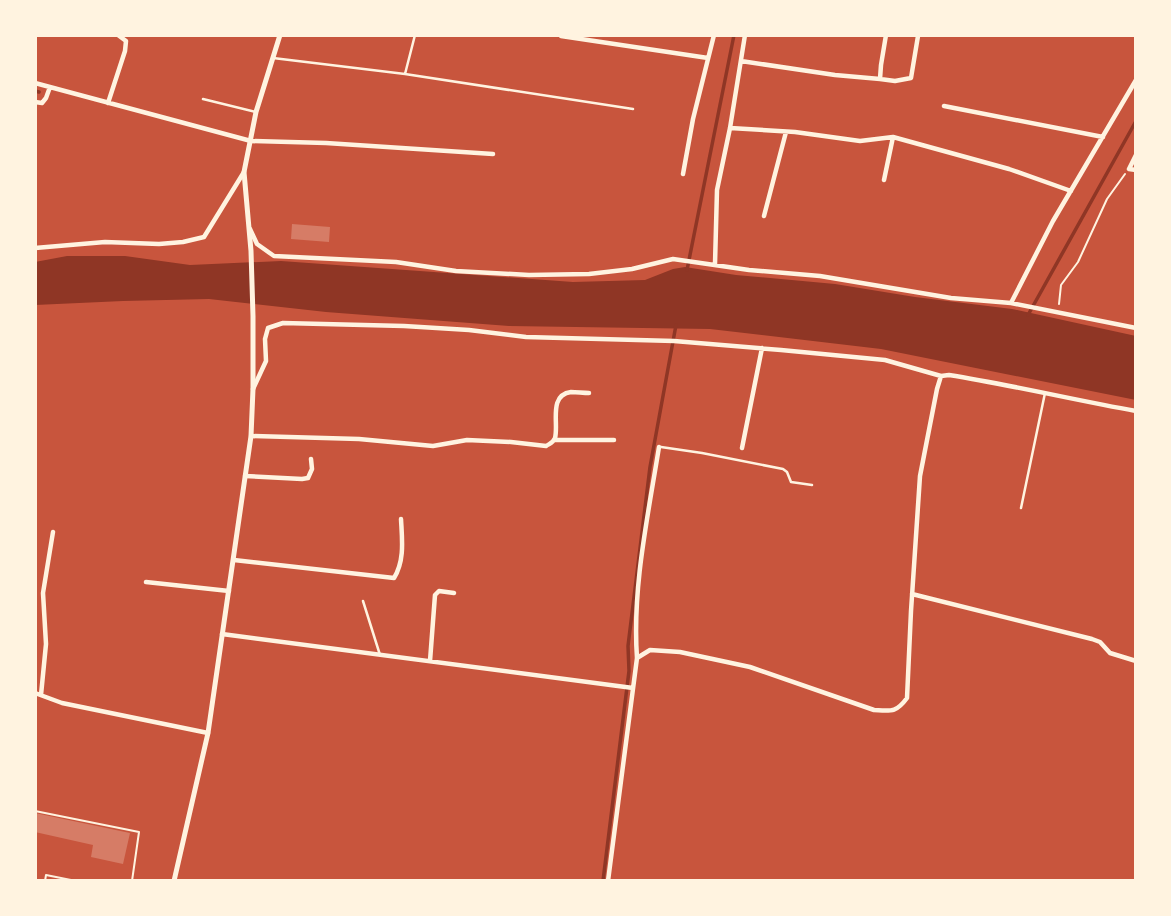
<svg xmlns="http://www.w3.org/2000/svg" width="1171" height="916" font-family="'Work Sans',sans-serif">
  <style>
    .water { fill: #8f3625 }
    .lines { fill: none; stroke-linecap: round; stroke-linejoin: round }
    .stream { stroke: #8f3625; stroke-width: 3.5 }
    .building { fill: #d67c66 }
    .path { stroke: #fff3e0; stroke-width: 2 }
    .service { stroke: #fff3e0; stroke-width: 2.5 }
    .minor { stroke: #fff3e0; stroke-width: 4.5 }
    .tertiary { stroke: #fff3e0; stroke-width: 5 }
  </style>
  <rect width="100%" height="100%" fill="#c8553d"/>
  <path class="water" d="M 67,256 L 125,256 L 190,265 L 281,261 L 573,282 L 645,280 L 673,269 L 685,267 L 736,275 L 835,284 L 915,297 L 1012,309 L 1136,336 L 1136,400 L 881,349 L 710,329 L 509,326 L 326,312 L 209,299 L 123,301 L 35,305 L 35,262 Z"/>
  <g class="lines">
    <path class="stream" d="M 35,91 L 39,92
      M 687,270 L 734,35
      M 1028,315 L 1136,121
      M 603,881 L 629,671 L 628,646 L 650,467 L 676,325"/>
  </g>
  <path class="building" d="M 292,224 L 330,227 L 329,242 L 291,239 Z
    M 35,813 L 130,833 L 123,864 L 91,857 L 93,845 L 35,832 Z"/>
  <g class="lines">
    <path class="path" d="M 1059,304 L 1061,285 L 1078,262 L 1107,199 L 1125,174
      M 35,811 L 139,832 L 132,881
      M 45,881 L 46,875 L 76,881"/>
    <path class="service" d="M 273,58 L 405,74 L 633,109
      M 405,74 L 415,35
      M 203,99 L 256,112
      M 661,447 L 702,453 L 783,469 L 787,472 L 791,482 L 812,485
      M 1021,508 L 1045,393
      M 363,601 L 380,655"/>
    <path class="minor" d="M 886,35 L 881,65 L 880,79 L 895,81 L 911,78 L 918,36
      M 561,36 L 708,58
      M 741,61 L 835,75 L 880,79
      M 35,83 L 251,141 L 326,143 L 493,154
      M 35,102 L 42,103 L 46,98 L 50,87
      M 108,103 L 125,51 L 126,41 L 118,35
      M 944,106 L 1103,137
      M 730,128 L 795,132 L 860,141 L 893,137 L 1009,169 L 1071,191
      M 1136,155 L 1129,169 L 1136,170
      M 683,174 L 693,119 L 714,35
      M 884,180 L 893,137
      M 764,216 L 786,132
      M 250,229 L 257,244 L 274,256 L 396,262 L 456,271 L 529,275 L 589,274 L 632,269 L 673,259 L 749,270 L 820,276 L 951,298 L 1011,303 L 1136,328
      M 35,248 L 105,242 L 159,244 L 183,242 L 204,237 L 244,172
      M 715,264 L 717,190 L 730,128 L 745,35
      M 1011,303 L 1053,221 L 1136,80
      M 253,389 L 266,361 L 265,339 L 268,328 L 283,323 L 404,326 L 469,330 L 526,337 L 674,341 L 781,350 L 885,360 L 941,376 L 949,375 C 1012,385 1074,400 1136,411
      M 251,436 L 359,439 L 433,446 L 467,440 L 511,442 L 546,446 C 551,443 553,443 555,438 C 559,424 548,395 571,392 C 577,392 583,393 589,393
      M 554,440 L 614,440
      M 742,448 L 762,348
      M 245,476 L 302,479 L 308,478 L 312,469 L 311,459
      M 234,560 L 394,578 C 405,560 402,539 401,519
      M 146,582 L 229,591
      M 912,594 L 1092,639 L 1100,642 L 1110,653 L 1136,661
      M 222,634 L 633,688
      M 637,658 L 650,650 L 680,652 L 750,667 L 874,710 C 891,711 896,713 907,698 L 911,611 L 920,476 L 937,389 L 941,376
      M 430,661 L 435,595 L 439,591 L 454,593
      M 35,693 L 62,703 L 208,733
      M 41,695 L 46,644 L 43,593 L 53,532
      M 608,881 L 637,658 C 632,588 648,516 659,447"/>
    <path class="tertiary" d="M 174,881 L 208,733 L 251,436 L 253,389 L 253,316 L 251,251 L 244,172 L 256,112 L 280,35"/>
  </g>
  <rect width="1171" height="916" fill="none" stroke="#fff3e0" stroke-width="74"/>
</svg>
